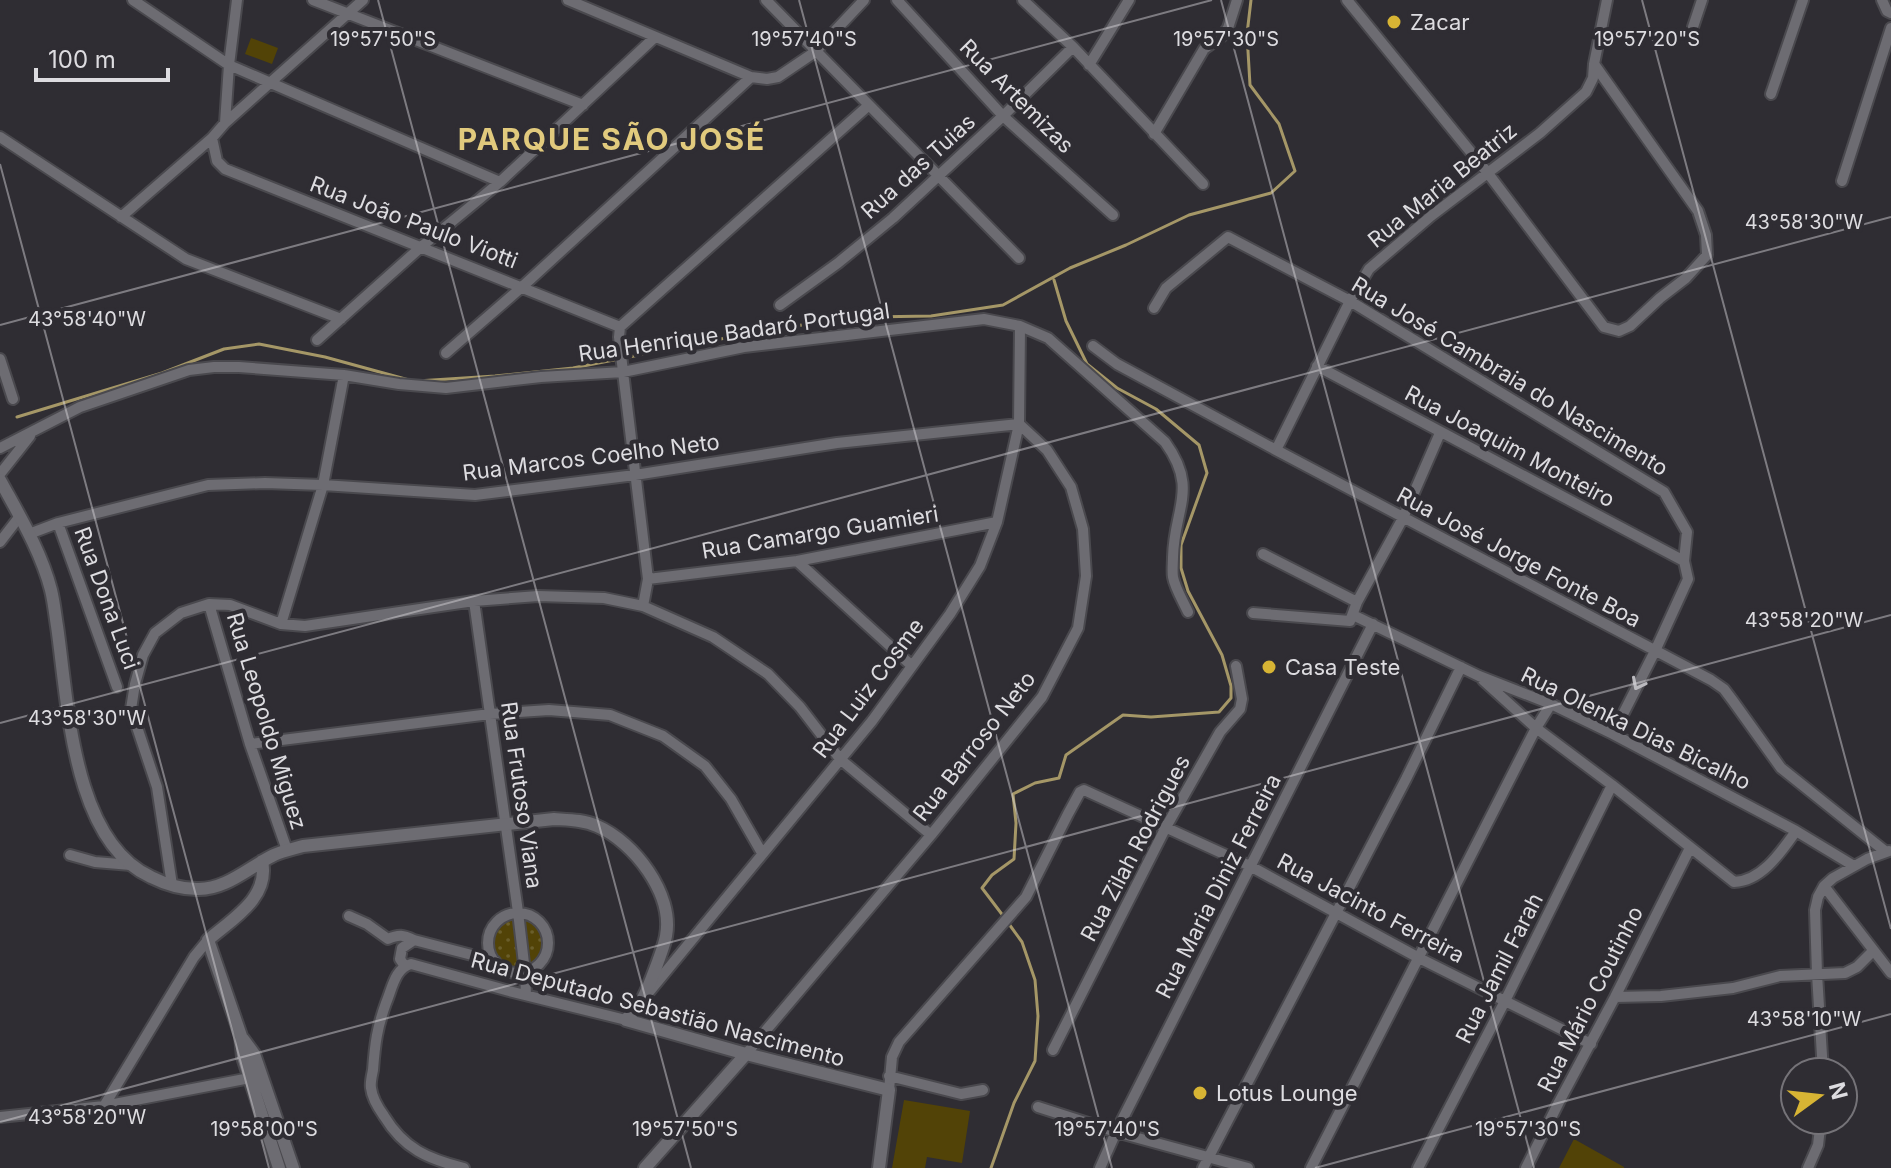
<svg xmlns="http://www.w3.org/2000/svg" width="1891" height="1168" font-family="Inter,sans-serif">
  <style>
    .green { fill: #524307 }
    .park { fill: url(#park-dots) }
    .lines { fill: none; stroke-linecap: round; stroke-linejoin: round }
    .stream { stroke: #a59767; stroke-width: 3 }
    .minor-casing { stroke: #4a494e; stroke-width: 14 }
    .tertiary-casing { stroke: #4a494e; stroke-width: 16 }
    .minor { stroke: #6d6c72; stroke-width: 10 }
    .tertiary { stroke: #6d6c72; stroke-width: 12 }
    .oneway { stroke: #bbbabf }
    .ticks { fill: none; stroke: #dddce0; stroke-width: 2; stroke-opacity: 0.45 }
    .poi-dot { fill: #d7b434; stroke: #2f2d33; stroke-width: 3 }
    .labels { text-anchor: middle; dominant-baseline: central; stroke-width: 8; stroke-linejoin: round; paint-order: stroke }
    .poi-label { font-size: 22px; fill: #dddce0; stroke: #2f2d33; text-anchor: start }
    .street-label { font-size: 22px; fill: #dddce0; stroke: #2f2d33 }
    .district-label { font-size: 30px; font-weight: bold; letter-spacing: 2px; fill: #e1ca7d; stroke: #2f2d33 }
    .ticks-label { font-size: 20px; text-anchor: middle; fill: #dddce0; stroke: #2f2d33; stroke-width: 8; stroke-linejoin: round; paint-order: stroke }
  </style>
  <defs>
    <pattern id="park-dots" width="8" height="8" patternUnits="userSpaceOnUse" patternTransform="scale(2)"><rect width="8" height="8" fill="#524307"/><path d="M2 2h.1M6 6h.1" fill="none" stroke="#6a5e2b" stroke-width="1.8" stroke-linecap="round"/></pattern>
  </defs>
  <rect width="100%" height="100%" fill="#2f2d33"/>
  <path class="green" d="M 251,38 L 278,48 L 272,64 L 245,54 Z
    M 904,1100 L 970,1111 L 962,1163 L 927,1157 L 925,1168 L 892,1168 Z
    M 1574,1139 L 1624,1167 L 1624,1168 L 1559,1168 Z"/>
  <path class="park" d="M488 943a30 30 0 1 1 60 0a30 30 0 1 1-60 0Z"/>
  <g class="lines">
    <path class="stream" d="M 417,381 L 495,376 L 573,368 L 777,328 L 869,317 L 931,316 L 1003,305 L 1070,268 L 1126,245 L 1189,215 L 1271,193 L 1295,171 L 1279,124 L 1250,85 L 1247,34 L 1251,0
      M 17,417 L 162,373 L 224,349 L 259,344 L 325,357 L 409,380
      M 1004,917 L 982,888 L 992,875 L 1014,859 L 1016,823 L 1013,794 L 1035,783 L 1059,778 L 1066,755 L 1123,715 L 1151,717 L 1219,712 L 1231,698 L 1231,686 L 1222,655 L 1188,591 L 1181,568 L 1181,545 L 1207,473 L 1199,445 L 1156,409 L 1117,388 L 1087,364 L 1066,321 L 1054,280
      M 991,1168 L 1014,1103 L 1035,1061 L 1038,1016 L 1035,980 L 1022,942 L 1009,924"/>
    <defs>
      <path id="minor" d="M 133,0 L 229,65 L 500,182
        M 313,0 L 583,105
        M 568,0 L 751,77 L 767,79 L 778,77 L 815,52 L 864,0
        M 766,0 L 1019,258
        M 897,0 L 1003,116 L 1113,215
        M 1023,0 L 1073,47 L 1203,184
        M 1347,0 L 1487,172 L 1604,327 L 1619,331 L 1630,326 L 1660,298 L 1686,278 L 1707,255 L 1706,235 L 1698,211 L 1594,64
        M 1882,0 L 1887,11 L 1891,13
        M 1693,27 L 1702,0
        M 1089,65 L 1129,0
        M 1771,94 L 1803,0
        M 225,123 L 229,65 L 237,0
        M 1154,134 L 1204,49 L 1222,36 L 1228,28 L 1237,0
        M 0,137 L 186,259 L 341,319
        M 212,138 L 217,161 L 225,169 L 620,327
        M 1842,181 L 1891,28
        M 121,217 L 212,138 L 225,123 L 363,0
        M 780,305 L 838,263 L 893,218 L 1003,116 L 1073,47
        M 1154,308 L 1166,288 L 1228,237 L 1350,301 L 1664,492 L 1687,532 L 1684,561 L 1688,579 L 1655,651 L 1613,734
        M 620,327 L 869,105
        M 620,327 L 619,337 L 623,372 L 648,579 L 643,606
        M 317,340 L 421,247 L 500,182 L 655,37
        M 1093,346 L 1117,364 L 1276,450 L 1711,680 L 1724,689 L 1733,701 L 1781,768 L 1886,852
        M 446,353 L 523,286 L 751,77
        M 0,359 L 13,399
        M 1317,366 L 1684,561
        M 0,448 L 80,407 L 189,370 L 214,367 L 239,367 L 344,375 L 399,384 L 446,388 L 541,377 L 623,372 L 744,347 L 984,319 L 1020,326 L 1048,338 L 1165,442 C 1199,489 1174,508 1173,557 C 1173,563 1172,571 1173,577 C 1175,588 1183,601 1188,612
        M 1276,450 L 1350,301 L 1369,269 L 1431,216 L 1540,133 L 1586,92 L 1593,78 L 1594,64 L 1607,0
        M 0,474 L 30,436
        M 58,523 L 117,687
        M 29,534 L 58,523 L 208,485 L 265,483 L 323,485 L 475,495 L 635,475 L 837,443 L 1019,424 L 1047,450 L 1071,487 L 1083,529 L 1086,576 L 1078,628 L 1042,697 L 931,835 L 746,1054
        M 0,542 L 20,516
        M 1263,554 L 1357,602
        M 797,561 L 912,666
        M 648,579 L 797,561 L 997,522
        M 474,601 L 518,912 L 525,972 L 526,995
        M 209,604 L 250,744 L 287,850
        M 1253,613 L 1350,621 L 1357,602 L 1403,518 L 1440,433
        M 1353,615 L 1479,676 L 1551,704 L 1613,734 L 1796,831 L 1854,866
        M 281,624 L 323,485 L 344,375
        M 1483,680 L 1536,728 L 1612,785 L 1734,882 C 1762,881 1781,852 1796,831
        M 250,744 L 490,714 L 549,710 L 610,715 L 663,736 L 705,766 L 731,799 L 762,853
        M 70,855 L 95,862 L 131,865
        M 172,885 L 157,787 L 131,709 L 135,684 L 143,655 L 155,633 L 181,613 L 209,604 L 230,605 L 281,624 L 305,626 L 474,601 L 538,596 L 604,598 L 643,606 L 713,637 L 768,674 L 800,707 L 840,759 L 931,835
        M 1824,886 L 1891,973
        M488 943a30 30 0 1 1 60 0a30 30 0 1 1-60 0Z
        M 349,916 L 367,924 L 388,939 C 399,934 403,935 414,940 L 495,961
        M 404,965 L 400,959 L 402,948 L 414,940
        M 649,992 L 872,721 L 950,614 L 980,566 L 997,522 L 1019,424 L 1020,326
        M 1615,997 L 1661,996 L 1733,988 L 1780,976 L 1845,973 L 1857,967 L 1873,951
        M 1053,1050 L 1166,827 L 1220,732 L 1240,709 L 1242,699 L 1236,666
        M 1823,1072 L 1817,974 L 1815,910 L 1818,897 L 1824,886 L 1833,878 L 1867,859 L 1889,851
        M 889,1076 L 961,1094 L 983,1090
        M 889,1090 L 892,1057 L 899,1042 L 1026,897 L 1068,814 L 1080,792 L 1084,790 L 1250,866 L 1419,958 L 1591,1044
        M 104,1106 L 194,957 L 208,940
        M 1038,1107 L 1116,1132 L 1248,1168
        M 0,1117 L 104,1106 L 255,1077
        M 464,1168 C 428,1159 404,1149 384,1116 C 379,1109 372,1097 371,1088 C 370,1083 372,1075 373,1070 C 375,1043 377,1028 386,1003 C 392,989 395,968 411,964 L 509,991 L 626,1020
        M 1100,1168 L 1116,1132 L 1373,624
        M 1203,1168 L 1406,779 L 1461,667
        M 1311,1168 L 1536,728 L 1551,704
        M 1418,1168 L 1505,1001 L 1612,785
        M 1526,1168 L 1559,1102 L 1615,997 L 1690,848
        M 1808,1168 L 1818,1145 L 1821,1120"/>
      <path id="tertiary" d="M 0,480 C 19,515 41,551 51,590 C 54,602 55,614 57,626 C 68,701 72,841 151,877 C 165,884 181,889 197,889 C 226,890 249,867 274,855 C 283,851 293,849 303,846 L 554,819 C 569,820 584,820 597,826 C 634,842 674,894 666,936 C 664,947 648,990 642,1000 C 638,1007 631,1013 626,1020 L 746,1054 L 889,1090 L 879,1168
        M 262,861 C 270,898 232,919 208,940 L 241,1036 L 243,1057 L 279,1168
        M 243,1039 L 254,1054 L 293,1168
        M 645,1168 L 746,1054"/>
    </defs>
    <use href="#minor" class="minor-casing"/>
    <use href="#tertiary" class="tertiary-casing"/>
    <use href="#minor" class="minor"/>
    <use href="#tertiary" class="tertiary"/>
  </g>
  <defs><path id="oneway-chevron" d="M-2-3.5L2.5 0L-2 3.5" fill="none" stroke-width="1.6" stroke-linecap="round" stroke-linejoin="round" transform="scale(2)"/></defs>
  <use class="oneway" href="#oneway-chevron" transform="translate(1638 684) rotate(117)"/>
  <path class="ticks" d="M 378,0 L 691,1168M 799,0 L 1112,1168M 1221,0 L 1534,1168M 1642,0 L 1891,929M 0,164 L 269,1168M 0,325 L 1212,0M 0,723 L 1891,217M 0,1122 L 1891,615M 1315,1168 L 1891,1014"/>
  <g class="poi-dot">
    <circle cx="1394" cy="22" r="8"/>
    <circle cx="1269" cy="667" r="8"/>
    <circle cx="1200" cy="1093" r="8"/>
  </g>
  <g class="labels">
    <g class="poi-label">
      <text x="1410" y="22">Zacar</text>
      <text x="1285" y="667">Casa Teste</text>
      <text x="1216" y="1093">Lotus Lounge</text>
    </g>
    <g class="street-label">
      <text transform="translate(1017 96) rotate(45)">Rua Artemizas</text>
      <text transform="translate(918 166) rotate(-42)">Rua das Tuias</text>
      <text transform="translate(1442 185) rotate(-39)">Rua Maria Beatriz</text>
      <text transform="translate(414 222) rotate(21)">Rua João Paulo Viotti</text>
      <text transform="translate(734 332) rotate(-8)">Rua Henrique Badaró Portugal</text>
      <text transform="translate(1510 376) rotate(31)">Rua José Cambraia do Nascimento</text>
      <text transform="translate(1510 446) rotate(28)">Rua Joaquim Monteiro</text>
      <text transform="translate(591 457) rotate(-7)">Rua Marcos Coelho Neto</text>
      <text transform="translate(820 532) rotate(-9)">Rua Camargo Guamieri</text>
      <text transform="translate(1519 557) rotate(28)">Rua José Jorge Fonte Boa</text>
      <text transform="translate(107 598) rotate(70)">Rua Dona Luci</text>
      <text transform="translate(868 688) rotate(-53)">Rua Luiz Cosme</text>
      <text transform="translate(267 721) rotate(73)">Rua Leopoldo Miguez</text>
      <text transform="translate(1636 728) rotate(26)">Rua Olenka Dias Bicalho</text>
      <text transform="translate(974 746) rotate(-52)">Rua Barroso Neto</text>
      <text transform="translate(522 795) rotate(82)">Rua Frutoso Viana</text>
      <text transform="translate(1135 848) rotate(-62)">Rua Zilah Rodrigues</text>
      <text transform="translate(1218 886) rotate(-63)">Rua Maria Diniz Ferreira</text>
      <text transform="translate(1371 908) rotate(28)">Rua Jacinto Ferreira</text>
      <text transform="translate(1499 968) rotate(-63)">Rua Jamil Farah</text>
      <text transform="translate(1590 999) rotate(-63)">Rua Mário Coutinho</text>
      <text transform="translate(658 1009) rotate(15)">Rua Deputado Sebastião Nascimento</text>
    </g>
    <g class="district-label">
      <text x="612" y="139">PARQUE SÃO JOSÉ</text>
    </g>
  </g>
  <g class="ticks-label">
    <text x="383" y="46">19°57'50"S</text>
    <text x="804" y="46">19°57'40"S</text>
    <text x="1226" y="46">19°57'30"S</text>
    <text x="1647" y="46">19°57'20"S</text>
    <text x="1804" y="229">43°58'30"W</text>
    <text x="87" y="326">43°58'40"W</text>
    <text x="1804" y="627">43°58'20"W</text>
    <text x="87" y="725">43°58'30"W</text>
    <text x="1804" y="1026">43°58'10"W</text>
    <text x="87" y="1124">43°58'20"W</text>
    <text x="264" y="1136">19°58'00"S</text>
    <text x="685" y="1136">19°57'50"S</text>
    <text x="1107" y="1136">19°57'40"S</text>
    <text x="1528" y="1136">19°57'30"S</text>
  </g>
  <g transform="translate(1819 1096) rotate(75)"><circle r="38" fill="#2f2d33" stroke="#757378" stroke-width="2"/>
  <path d="M0-6L14 30L0 20L-14 30Z" fill="#d7b434"/>
  <text y="-12" font-size="22" font-weight="bold" text-anchor="middle" fill="#dddce0">N</text>
  </g>
  <path d="M36 68v12h132v-12" fill="none" stroke="#dddce0" stroke-width="4"/>
  <text x="48" y="68" font-size="24" fill="#dddce0" stroke="#2f2d33" stroke-width="6" paint-order="stroke">100 m</text>
</svg>
